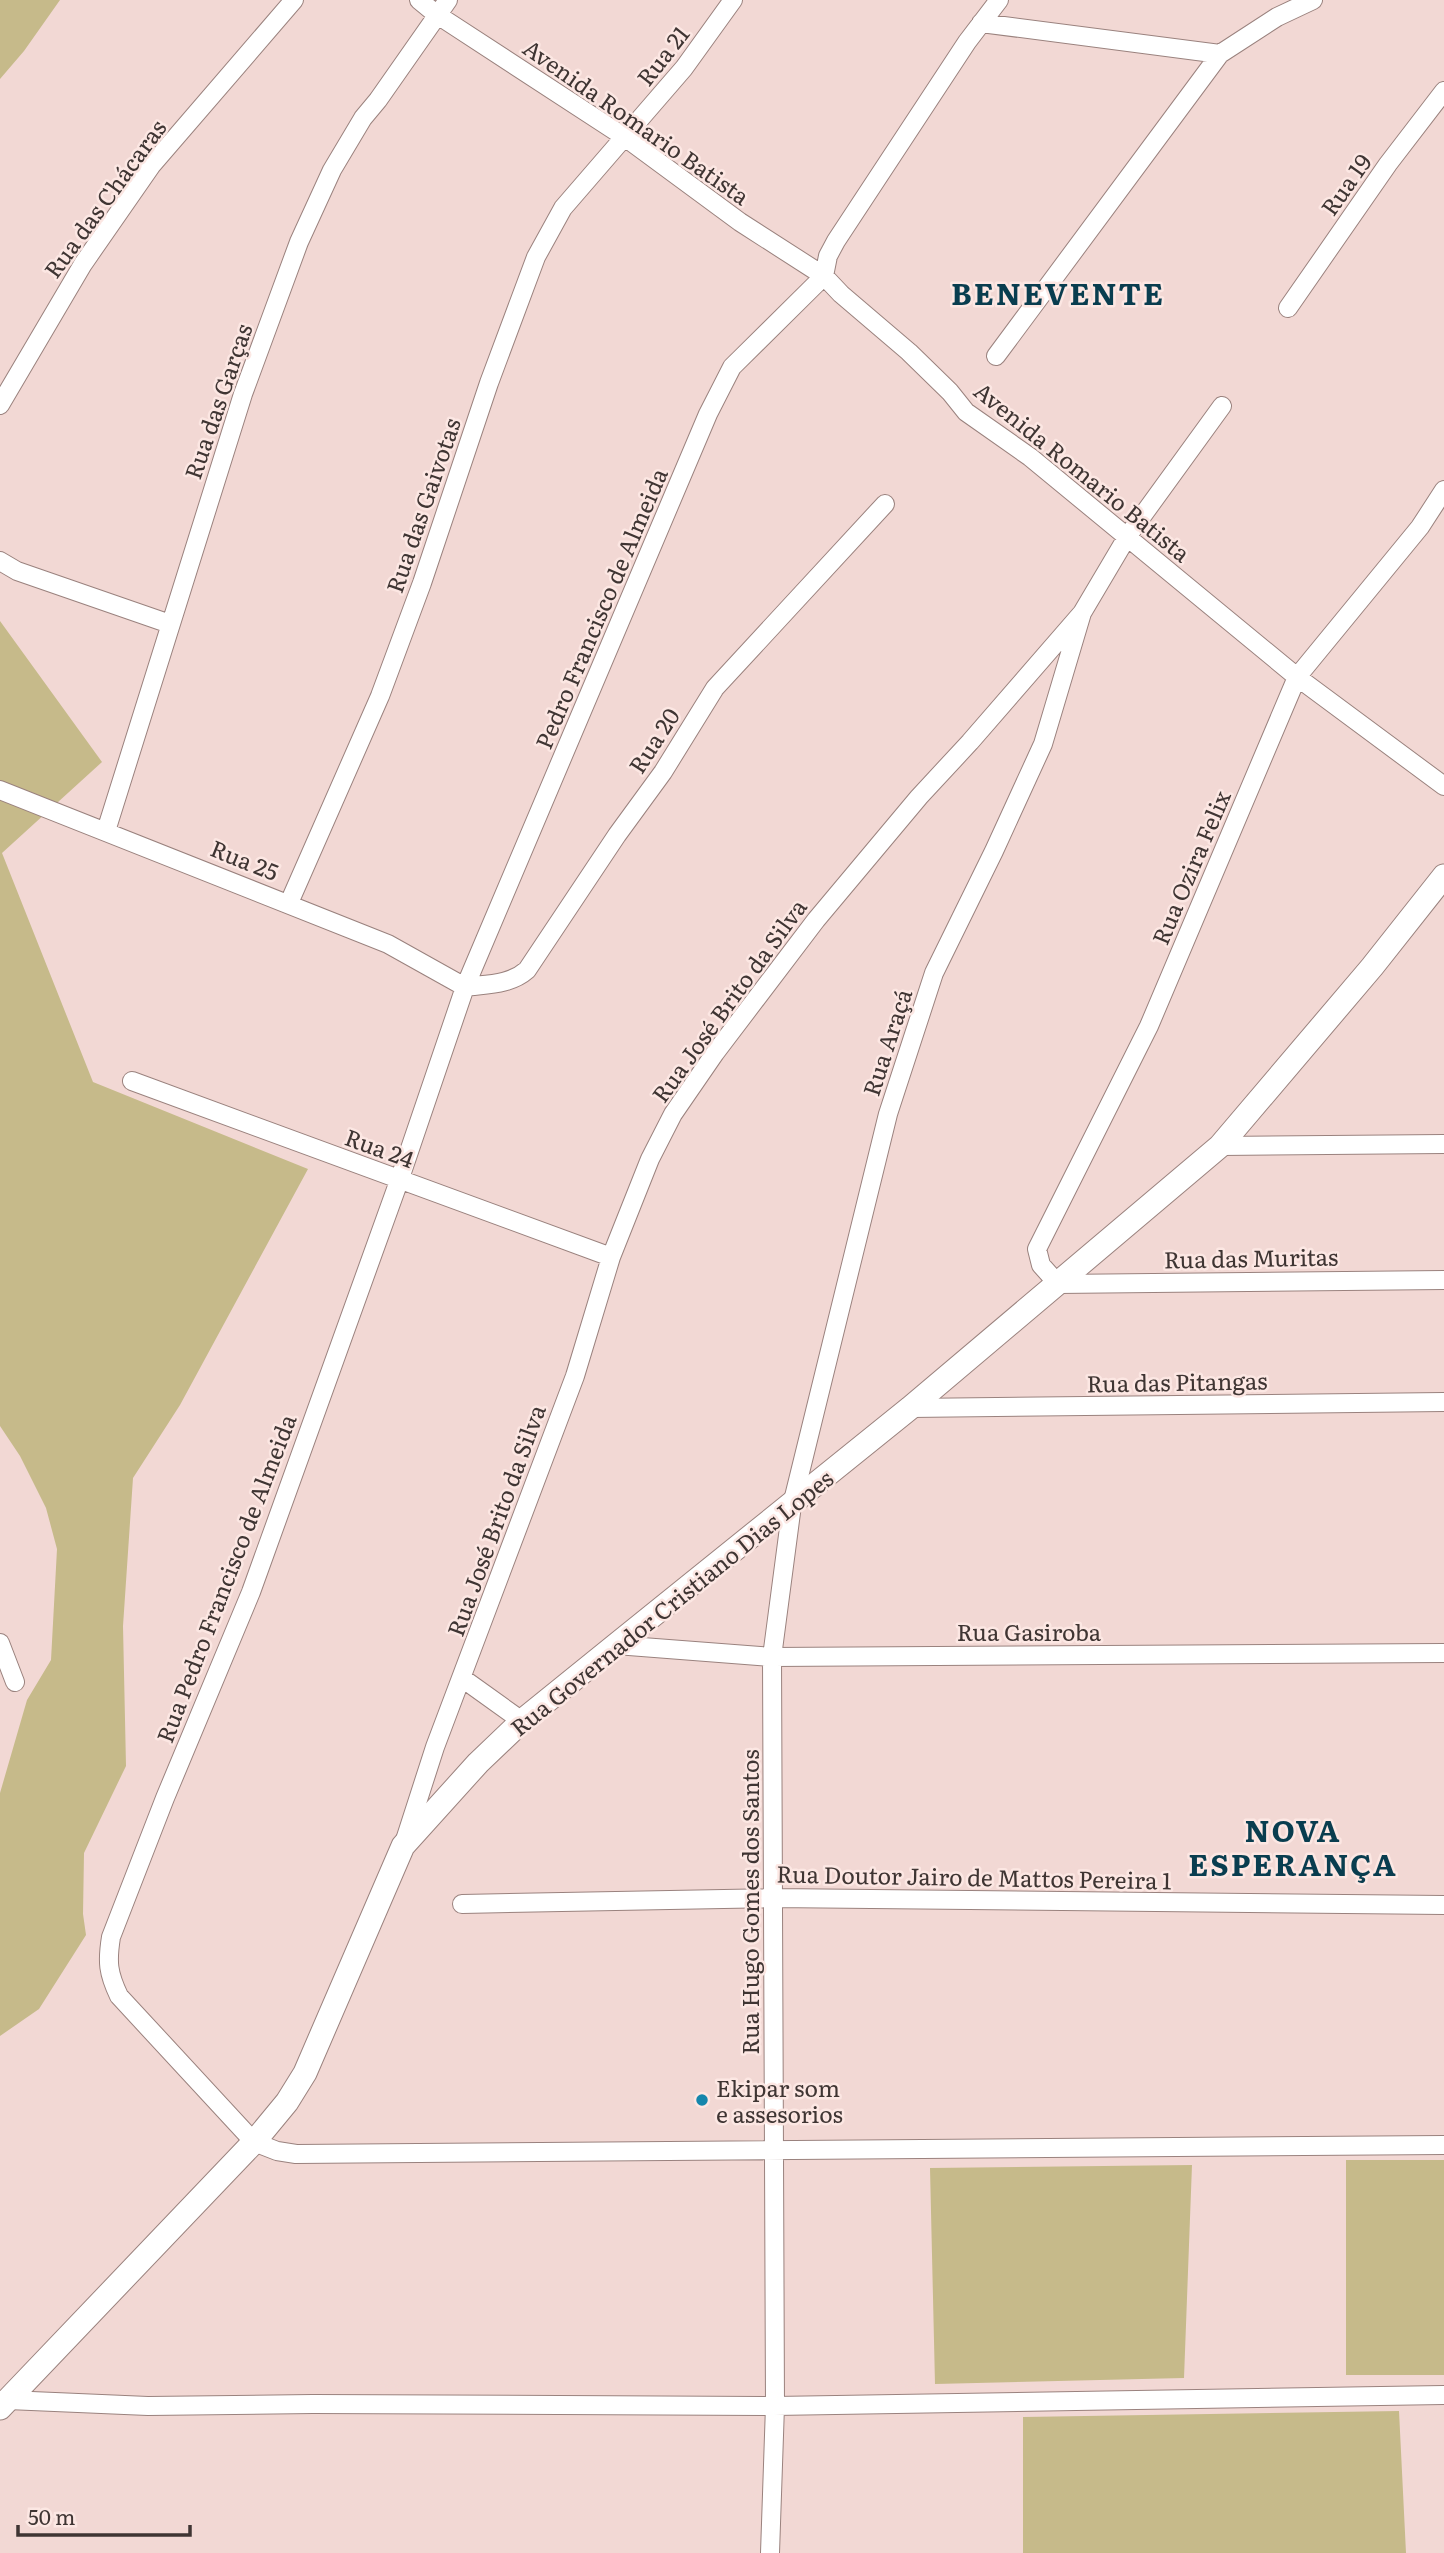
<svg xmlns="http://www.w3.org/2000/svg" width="1444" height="2553" font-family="Literata,serif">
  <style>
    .green { fill: #c6ba8a }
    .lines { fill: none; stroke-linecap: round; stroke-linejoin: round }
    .minor-casing { stroke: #9a827e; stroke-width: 20 }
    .tertiary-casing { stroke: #9a827e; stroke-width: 25 }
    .minor { stroke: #fff; stroke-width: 18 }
    .tertiary { stroke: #fff; stroke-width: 23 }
    .poi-dot { fill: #1586ac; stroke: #fce7e3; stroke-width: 2.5 }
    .labels { text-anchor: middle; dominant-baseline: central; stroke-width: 5; stroke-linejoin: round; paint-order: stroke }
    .street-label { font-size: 23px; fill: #3f3533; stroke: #fce7e3 }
    .poi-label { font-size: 23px; fill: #3f3533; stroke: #fce7e3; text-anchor: start }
    .district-label { font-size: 30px; font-weight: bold; letter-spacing: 2px; fill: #093d4f; stroke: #fce7e3 }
  </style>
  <rect width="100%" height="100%" fill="#f2d8d4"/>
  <path class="green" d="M 0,0 L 60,0 L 24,51 L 0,79 Z
    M 0,621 L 102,762 L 2,853 L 93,1082 L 308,1169 L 180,1405 L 133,1478 L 123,1626 L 126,1766 L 84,1853 L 83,1914 L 86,1935 L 39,2009 L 0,2036 L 0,1793 L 27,1700 L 51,1660 L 57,1549 L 46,1508 L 20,1456 L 0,1426 Z
    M 1346,2160 L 1444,2160 L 1444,2375 L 1346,2375 Z
    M 1192,2165 L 1184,2378 L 935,2384 L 930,2168 Z
    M 1399,2411 L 1406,2553 L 1023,2553 L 1023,2417 Z"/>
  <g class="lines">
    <defs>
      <path id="minor" d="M 419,0 L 436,14 L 626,138 L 740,222 L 824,276 L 841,294 L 909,352 L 950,392 L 966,412 L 1030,457 L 1297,677 L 1444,786
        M 999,0 L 967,42 L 836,241 L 828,256 L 824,276 L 732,367 L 708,414 L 465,987 L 399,1181 L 251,1592 L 165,1798 L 111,1937 C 107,1962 108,1973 119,1996 L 254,2142 L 277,2151 L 296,2154 L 1444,2145
        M 981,23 L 1220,54 L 1277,17 L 1313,0
        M 1288,308 L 1388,164 L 1444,91
        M 996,356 L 1220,54
        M 0,405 L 83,264 L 151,166 L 294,0
        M 1444,490 L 1420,527 L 1297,677 L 1149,1026 L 1037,1249 L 1041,1265 L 1058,1284 L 1444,1280
        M 0,561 L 17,571 L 170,624
        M 0,790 L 388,944 L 465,987
        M 106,831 L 243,394 L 299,242 L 332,170 L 363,118 L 378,100 L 448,0
        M 289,903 L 380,696 L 422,583 L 489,383 L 536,257 L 563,208 L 684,68 L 733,0
        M 465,987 C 487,984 510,985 527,970 L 617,835 L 663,772 L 715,688 L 885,504
        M 132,1081 L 611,1257
        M 1220,1146 L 1444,1144
        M 910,1408 L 1444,1402
        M 0,1643 L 15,1682
        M 616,1645 L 772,1657 L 1444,1653
        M 462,1678 L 522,1721
        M 405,1840 L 435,1747 L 575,1376 L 611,1257 L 650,1159 L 673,1114 L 715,1053 L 816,920 L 919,797 L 970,742 L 1082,613 L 1127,537 L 1222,406
        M 462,1904 L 774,1898 L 1444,1905
        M 8,2400 L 148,2406 L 313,2404 L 775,2406 L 1444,2395
        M 770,2553 L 775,2406 L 772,1657 L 792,1505 L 888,1114 L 934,973 L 994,851 L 1043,744 L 1082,613"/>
      <path id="tertiary" d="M 0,2408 L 254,2142 L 287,2102 L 305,2073 L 403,1846 L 478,1763 L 522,1721 L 616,1645 L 910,1408 L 1220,1146 L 1372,967 L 1444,876"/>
    </defs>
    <use href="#minor" class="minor-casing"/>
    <use href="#tertiary" class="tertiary-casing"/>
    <use href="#minor" class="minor"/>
    <use href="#tertiary" class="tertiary"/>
  </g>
  <circle class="poi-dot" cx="702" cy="2100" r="7"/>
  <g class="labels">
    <g class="street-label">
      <text transform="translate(662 55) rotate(-52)">Rua 21</text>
      <text transform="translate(637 121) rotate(35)">Avenida Romario Batista</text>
      <text transform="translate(1345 184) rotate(-55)">Rua 19</text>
      <text transform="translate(104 198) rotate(-54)">Rua das Chácaras</text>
      <text transform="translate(217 401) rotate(-71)">Rua das Garças</text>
      <text transform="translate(1083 471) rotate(39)">Avenida Romario Batista</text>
      <text transform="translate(422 505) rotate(-71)">Rua das Gaivotas</text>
      <text transform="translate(600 608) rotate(-67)">Pedro Francisco de Almeida</text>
      <text transform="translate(653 740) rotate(-57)">Rua 20</text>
      <text transform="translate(245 859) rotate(22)">Rua 25</text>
      <text transform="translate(1190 867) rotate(-67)">Rua Ozira Felix</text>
      <text transform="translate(728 1000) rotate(-54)">Rua José Brito da Silva</text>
      <text transform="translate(886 1042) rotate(-72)">Rua Araçá</text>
      <text transform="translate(380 1147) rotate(20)">Rua 24</text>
      <text transform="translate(1251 1257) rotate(-1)">Rua das Muritas</text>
      <text transform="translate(1177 1381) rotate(-1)">Rua das Pitangas</text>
      <text transform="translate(495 1520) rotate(-70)">Rua José Brito da Silva</text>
      <text transform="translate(225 1578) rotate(-69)">Rua Pedro Francisco de Almeida</text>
      <text transform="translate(671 1602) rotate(-39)">Rua Governador Cristiano Dias Lopes</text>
      <text x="1029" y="1631">Rua Gasiroba</text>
      <text transform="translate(974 1876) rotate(1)">Rua Doutor Jairo de Mattos Pereira 1</text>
      <text transform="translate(749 1902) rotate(-90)">Rua Hugo Gomes dos Santos</text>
    </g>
    <g class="poi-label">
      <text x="716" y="2087">Ekipar som<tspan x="716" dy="26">e assesorios</tspan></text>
    </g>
    <g class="district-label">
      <text x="1058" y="292">BENEVENTE</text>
      <text x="1293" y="1829">NOVA<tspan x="1293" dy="34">ESPERANÇA</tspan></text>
    </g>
  </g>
  <path d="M18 2525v10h172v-10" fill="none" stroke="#3f3533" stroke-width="3.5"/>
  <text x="28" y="2525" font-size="21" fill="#3f3533" stroke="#fce7e3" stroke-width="5" paint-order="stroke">50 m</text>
</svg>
